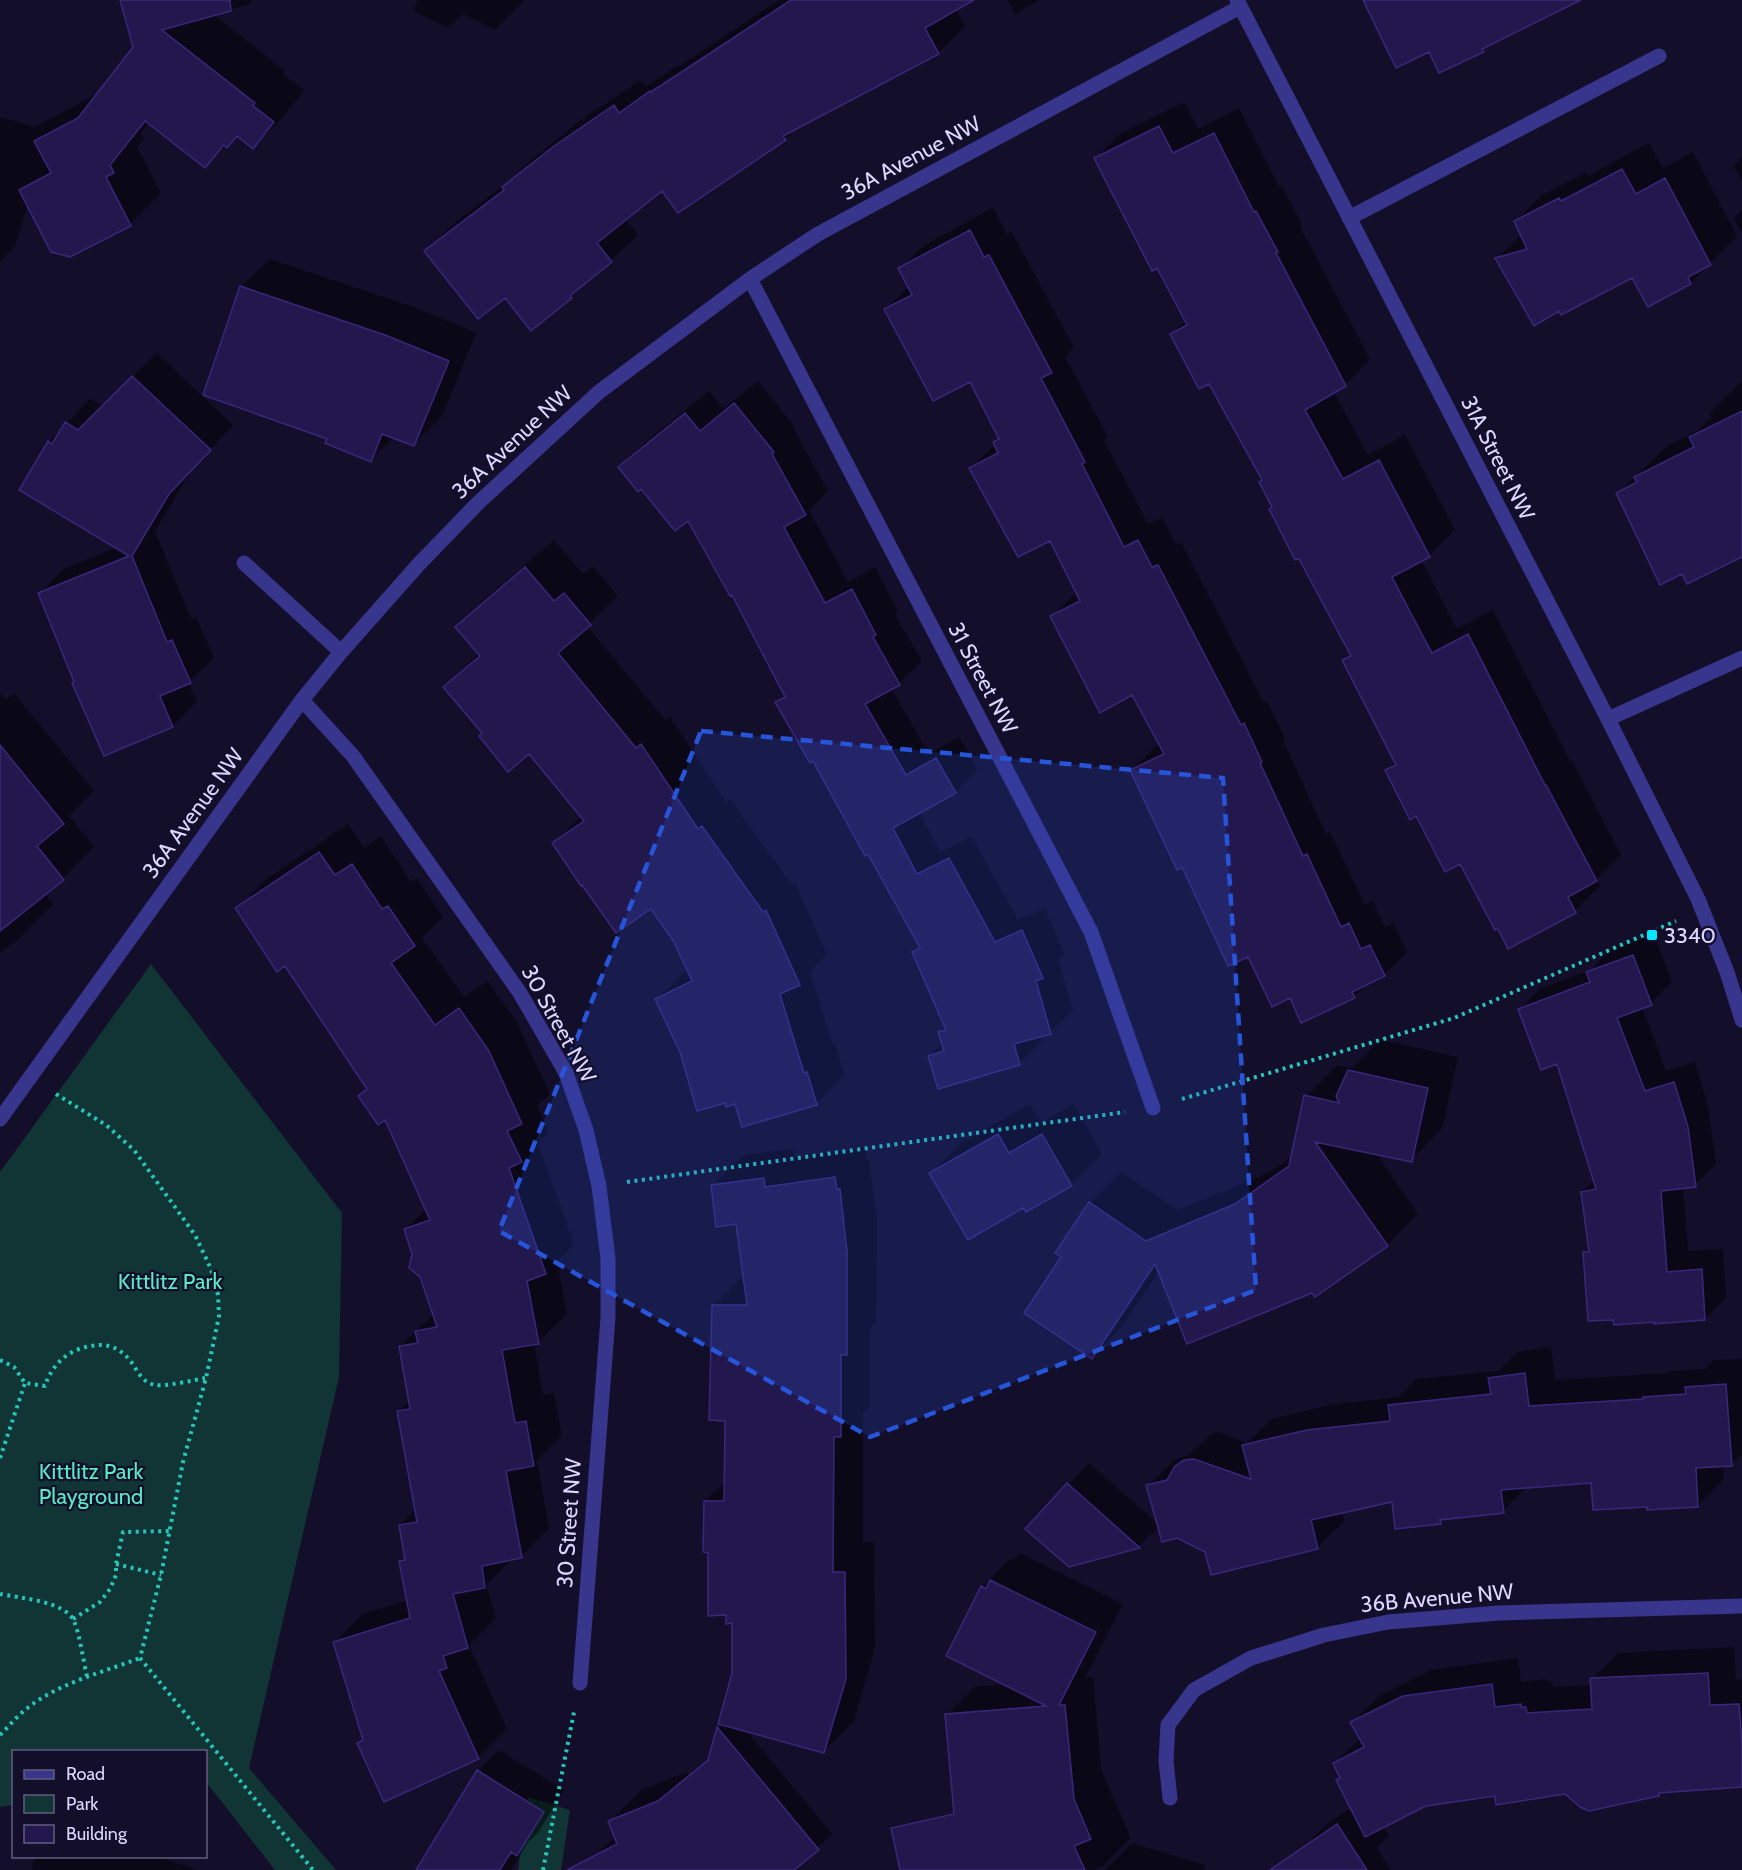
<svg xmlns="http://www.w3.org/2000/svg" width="1742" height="1870" font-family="Cabin,sans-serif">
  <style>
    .green { fill: #103534 }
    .shadow { fill: #0007 }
    .building { fill: #23184d; stroke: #38287b; stroke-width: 1.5 }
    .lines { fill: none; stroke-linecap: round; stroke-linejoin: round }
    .path { stroke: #25c6bb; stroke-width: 4; stroke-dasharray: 3 4.5; stroke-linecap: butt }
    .minor { stroke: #38358d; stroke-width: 15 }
    .marked { fill: #2755da; fill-opacity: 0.2; stroke: #2755da; stroke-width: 4.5; stroke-dasharray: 12 8; stroke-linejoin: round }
    .poi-dot { fill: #03e7ff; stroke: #130e2a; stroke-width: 2 }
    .labels { text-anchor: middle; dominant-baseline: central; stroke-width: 4.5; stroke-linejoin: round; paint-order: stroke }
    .street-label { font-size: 22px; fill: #dcd7ff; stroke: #130e2a }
    .poi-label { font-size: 22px; fill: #dcd7ff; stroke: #130e2a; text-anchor: start }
    .park-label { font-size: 22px; fill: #58ebc5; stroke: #130e2a }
  </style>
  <rect width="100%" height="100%" fill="#130e2a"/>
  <path class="green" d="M 151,964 L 342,1213 L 339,1377 L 249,1768 L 336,1870 L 275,1870 L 206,1782 L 206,1752 L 14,1752 L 13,1805 L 0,1807 L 0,1172 Z
    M 528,1797 L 570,1810 L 561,1870 L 518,1870 Z"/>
  <path class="shadow" d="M 122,0 L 253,0 L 248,5 L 213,14 L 285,71 L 283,74 L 304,90 L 284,116 L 253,147 L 238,135 L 205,166 L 149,123 L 141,133 L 144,140 L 137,147 L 161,193 L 130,224 L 28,204 L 15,246 L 0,262 L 0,117 L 34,127 L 99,93 L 135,47 Z
    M 418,0 L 525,0 L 495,30 L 463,14 L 448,28 L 413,11 Z
    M 779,0 L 971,0 L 956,9 L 965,26 L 938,53 L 797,127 L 785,139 L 663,189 L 625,219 L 638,235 L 571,297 L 531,328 L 506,296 L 426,251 L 453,224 L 513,178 L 530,161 L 582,119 L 641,80 L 646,87 L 677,66 L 678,67 Z
    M 1007,0 L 1040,0 L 1015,14 Z
    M 1184,102 L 1198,129 L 1239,108 L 1279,187 L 1282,186 L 1302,225 L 1300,227 L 1370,359 L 1345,385 L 1333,391 L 1368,455 L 1405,435 L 1455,530 L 1430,555 L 1421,560 L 1457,629 L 1493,610 L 1570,761 L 1572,761 L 1621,855 L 1597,879 L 1600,886 L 1575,911 L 1460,862 L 1417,814 L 1387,770 L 1396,761 L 1344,661 L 1352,653 L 1273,506 L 1263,480 L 1209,382 L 1172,334 L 1186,320 L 1158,266 L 1096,158 L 1121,133 Z
    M 1649,143 L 1663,168 L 1693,152 L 1737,236 L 1691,283 L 1648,305 L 1633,276 L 1497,259 L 1522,234 L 1515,222 L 1542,195 L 1587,172 L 1588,176 Z
    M 1742,157 L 1742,180 L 1733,166 Z
    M 993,208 L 1007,235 L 1012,232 L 1074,348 L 1065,357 L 1108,437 L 1104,440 L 1148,524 L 1162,517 L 1176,545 L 1181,542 L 1264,703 L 1267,701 L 1285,738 L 1283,740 L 1326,834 L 1330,832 L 1365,905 L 1373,901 L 1385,927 L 1393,923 L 1407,952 L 1384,975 L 1367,983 L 1354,997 L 1290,996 L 1249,955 L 1183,865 L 1132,770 L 1155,747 L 1160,745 L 1132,693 L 1051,617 L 1077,592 L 1051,539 L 971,468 L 996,444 L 995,442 L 1000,437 L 971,380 L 886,309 L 909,286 L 900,269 L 924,245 Z
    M 1742,210 L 1742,233 L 1734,219 Z
    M 270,259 L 414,307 L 476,333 L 442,416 L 414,444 L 394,437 L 370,460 L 329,438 L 241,287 Z
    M 157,353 L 233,425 L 193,468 L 155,531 L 191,619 L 196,617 L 214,658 L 188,682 L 197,702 L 172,726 L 105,754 L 40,593 L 64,569 L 117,547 L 49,442 L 90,399 L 103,406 Z
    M 758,381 L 796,429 L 794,430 L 828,491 L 809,510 L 848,582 L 875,567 L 898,612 L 895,615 L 922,661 L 899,683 L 891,688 L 929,754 L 959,737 L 978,770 L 955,792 L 919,812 L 940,852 L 972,837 L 1018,920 L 1045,908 L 1064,954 L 1058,960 L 1073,1010 L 1050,1032 L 1040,1035 L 1042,1041 L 1019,1064 L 930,1056 L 943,1043 L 940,1032 L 946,1026 L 913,952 L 920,946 L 869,852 L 777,702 L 785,694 L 732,593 L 689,519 L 641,487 L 620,467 L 642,445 L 709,391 L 723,409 Z
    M 1742,381 L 1742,555 L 1683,572 L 1618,493 L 1667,446 L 1699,430 L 1712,417 L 1709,413 Z
    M 554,540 L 583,574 L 593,566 L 618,596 L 587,626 L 665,720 L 670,717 L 726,802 L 730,799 L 792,885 L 795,883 L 827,955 L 810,972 L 833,1045 L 835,1044 L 845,1075 L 816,1104 L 737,1102 L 681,1052 L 657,999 L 688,969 L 676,941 L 651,907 L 554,843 L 582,816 L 529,752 L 484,733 L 445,687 L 479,653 L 457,627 L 485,599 Z
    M 0,692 L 4,699 L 15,694 L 94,791 L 69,816 L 94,847 L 63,878 L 45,893 L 53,904 L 22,936 L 0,953 Z
    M 348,824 L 364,848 L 381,836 L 411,882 L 417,878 L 443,917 L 422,938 L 464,997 L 488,981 L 517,1023 L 550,1094 L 537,1106 L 549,1132 L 538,1143 L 574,1244 L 557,1261 L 567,1314 L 538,1342 L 534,1343 L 543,1395 L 554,1393 L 562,1436 L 537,1460 L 549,1528 L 521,1557 L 513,1558 L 486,1585 L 496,1618 L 469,1645 L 507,1729 L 478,1758 L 359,1743 L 364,1738 L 335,1642 L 363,1614 L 408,1600 L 401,1562 L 406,1557 L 400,1525 L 416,1509 L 399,1411 L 410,1400 L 400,1346 L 434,1314 L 405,1230 L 426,1209 L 386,1118 L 360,1096 L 368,1087 L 286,964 L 237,909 L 265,880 Z
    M 1654,935 L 1672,982 L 1651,1003 L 1642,1007 L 1666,1071 L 1695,1062 L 1708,1106 L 1716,1164 L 1695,1185 L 1683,1187 L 1688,1251 L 1723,1249 L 1726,1298 L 1705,1319 L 1655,1321 L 1584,1253 L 1590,1247 L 1582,1192 L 1595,1180 L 1558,1062 L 1520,1009 L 1541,988 L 1591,970 L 1609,951 Z
    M 1381,1040 L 1458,1057 L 1442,1129 L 1411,1160 L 1376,1153 L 1418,1214 L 1387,1245 L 1316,1295 L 1313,1291 L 1159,1271 L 1123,1325 L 1092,1357 L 1063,1257 L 1090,1203 L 1121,1172 L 1178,1210 L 1268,1173 L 1293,1156 L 1306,1096 L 1337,1065 L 1352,1068 Z
    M 1030,1104 L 1041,1123 L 1073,1104 L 1102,1154 L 1071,1185 L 1023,1206 L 931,1173 L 963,1142 Z
    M 864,1148 L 866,1160 L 869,1160 L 877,1221 L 876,1323 L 870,1329 L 870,1406 L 863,1413 L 863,1543 L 874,1542 L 875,1648 L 854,1721 L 824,1751 L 746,1730 L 832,1834 L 791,1870 L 584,1870 L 583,1868 L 616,1836 L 610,1821 L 641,1790 L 687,1772 L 688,1775 L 710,1757 L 719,1727 L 723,1723 L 734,1673 L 733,1621 L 728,1614 L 709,1551 L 705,1501 L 726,1481 L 726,1419 L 713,1306 L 743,1276 L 737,1223 L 713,1185 L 743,1155 L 794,1149 L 794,1157 Z
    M 1551,1347 L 1555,1380 L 1669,1373 L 1671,1371 L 1705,1369 L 1713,1360 L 1742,1359 L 1742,1454 L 1731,1465 L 1723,1465 L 1724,1479 L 1698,1506 L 1648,1505 L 1592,1481 L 1528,1486 L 1503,1511 L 1444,1518 L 1440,1522 L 1393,1500 L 1342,1512 L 1344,1521 L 1318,1547 L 1159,1527 L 1139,1546 L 1069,1566 L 1027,1529 L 1089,1463 L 1159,1525 L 1148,1486 L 1175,1459 L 1187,1456 L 1212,1434 L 1218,1432 L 1247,1443 L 1271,1419 L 1335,1404 L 1399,1397 L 1416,1379 L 1498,1371 L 1517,1352 Z
    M 1020,1553 L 1123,1604 L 1085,1678 L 1093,1677 L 1101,1770 L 1131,1838 L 1103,1866 L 1094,1870 L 984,1870 L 947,1715 L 975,1687 L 1006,1684 L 982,1587 L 1010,1559 L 1012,1560 Z
    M 1734,1647 L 1736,1680 L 1742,1679 L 1742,1785 L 1662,1791 L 1659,1794 L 1565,1793 L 1496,1794 L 1426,1805 L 1383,1827 L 1389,1836 L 1377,1848 L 1391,1870 L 1308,1870 L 1301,1850 L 1328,1823 L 1352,1807 L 1342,1777 L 1335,1763 L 1360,1738 L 1352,1722 L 1379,1696 L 1431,1670 L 1518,1658 L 1521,1682 L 1547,1679 L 1547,1682 L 1552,1681 L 1553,1687 L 1592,1685 L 1592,1679 L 1618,1653 Z
    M 499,1750 L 564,1790 L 538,1833 L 529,1841 L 511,1870 L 439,1870 L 478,1771 Z
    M 1132,1843 L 1205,1865 L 1204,1870 L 1105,1870 Z
    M 35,1856 L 158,1856 L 197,1870 L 32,1870 Z"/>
  <path class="building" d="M 120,0 L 230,0 L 231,11 L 162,30 L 255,103 L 253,106 L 274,122 L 253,149 L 237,136 L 227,148 L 224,145 L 205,168 L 145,121 L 110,165 L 114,173 L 106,177 L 131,226 L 70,257 L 51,252 L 19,190 L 51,173 L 34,141 L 78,118 L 133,47 Z
    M 791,0 L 974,0 L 925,28 L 939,54 L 783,136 L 786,140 L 678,213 L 662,191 L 597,243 L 612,262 L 570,296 L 572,298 L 531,331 L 505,298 L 478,319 L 424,251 L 504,190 L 502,187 L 554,146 L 614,105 L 619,113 L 650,91 L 651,92 Z
    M 1363,0 L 1581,0 L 1482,49 L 1484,52 L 1439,73 L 1429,52 L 1396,68 Z
    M 1159,126 L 1173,153 L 1214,133 L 1254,212 L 1256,211 L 1278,252 L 1276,253 L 1346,386 L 1305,410 L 1343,479 L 1379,460 L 1430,557 L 1392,577 L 1416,623 L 1432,653 L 1468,634 L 1545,785 L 1546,785 L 1597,881 L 1568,897 L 1576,913 L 1508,949 L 1498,929 L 1495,930 L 1460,864 L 1445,872 L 1416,816 L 1410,820 L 1385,770 L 1396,765 L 1342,660 L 1351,656 L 1299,559 L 1295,560 L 1269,509 L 1272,507 L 1259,482 L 1262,480 L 1209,384 L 1199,389 L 1170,334 L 1187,325 L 1157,268 L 1152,271 L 1094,158 Z
    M 1622,169 L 1636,194 L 1665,178 L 1711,265 L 1688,277 L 1691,284 L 1648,307 L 1632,278 L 1561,315 L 1559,311 L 1534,326 L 1495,258 L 1527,249 L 1514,221 L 1559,198 L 1561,201 Z
    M 970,230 L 984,257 L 989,255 L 1052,373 L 1041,378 L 1085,462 L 1082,464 L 1124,547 L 1138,540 L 1152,567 L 1158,565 L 1241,725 L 1244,723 L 1262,762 L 1260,763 L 1303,856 L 1307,854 L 1341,927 L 1349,923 L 1361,949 L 1370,945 L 1385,976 L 1352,992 L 1355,998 L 1301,1023 L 1290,998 L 1272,1007 L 1248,957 L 1228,966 L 1182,867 L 1177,870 L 1130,770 L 1164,754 L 1132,695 L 1100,713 L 1050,616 L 1080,601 L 1050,541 L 1018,557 L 969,468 L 998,453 L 993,442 L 999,439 L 970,382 L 933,401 L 884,309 L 912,295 L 898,268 Z
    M 240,286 L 385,335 L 449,361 L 414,446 L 382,434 L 371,462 L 325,443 L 327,439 L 203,395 Z
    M 132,376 L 211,450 L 169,494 L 132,556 L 167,642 L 172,640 L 191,683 L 160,696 L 173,727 L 104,756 L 72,683 L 74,682 L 38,593 L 129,556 L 19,490 L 48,441 L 52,444 L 65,422 L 78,430 Z
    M 734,403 L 774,452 L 772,454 L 806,515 L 784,527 L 825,603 L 852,589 L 876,635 L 873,637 L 900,685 L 865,704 L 906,775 L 936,758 L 956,793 L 893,828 L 917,874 L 949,858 L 995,942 L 1022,930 L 1043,978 L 1036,981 L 1051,1034 L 1014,1044 L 1020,1065 L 938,1089 L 928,1056 L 944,1051 L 938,1032 L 946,1030 L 912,952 L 920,948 L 868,854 L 865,856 L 813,761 L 810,763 L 775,702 L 785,697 L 732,595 L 730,596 L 688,521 L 675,531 L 641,489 L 638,492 L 618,467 L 685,413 L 700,431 Z
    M 1742,411 L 1742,557 L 1687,584 L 1682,574 L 1660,585 L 1616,493 L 1637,482 L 1634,477 L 1694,447 L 1689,437 Z
    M 525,567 L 554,601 L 564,593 L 591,625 L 558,653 L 636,748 L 641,744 L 698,829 L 702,826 L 763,912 L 766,910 L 800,985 L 780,994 L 804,1073 L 807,1072 L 817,1105 L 742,1127 L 735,1104 L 726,1107 L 725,1103 L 697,1111 L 680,1052 L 655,999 L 692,981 L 674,942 L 651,909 L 616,933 L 582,885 L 581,886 L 552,843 L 584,821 L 529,754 L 508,772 L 479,736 L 482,733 L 443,687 L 480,656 L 455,627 Z
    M 0,745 L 64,824 L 37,846 L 64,880 L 0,931 Z
    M 319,852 L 335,875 L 352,864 L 382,909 L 388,906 L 415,946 L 391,963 L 435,1025 L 459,1008 L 489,1051 L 522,1124 L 507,1131 L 522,1162 L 509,1168 L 546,1274 L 527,1281 L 539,1344 L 502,1350 L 515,1423 L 526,1421 L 534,1466 L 506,1471 L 522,1558 L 482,1566 L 485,1588 L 453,1594 L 468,1648 L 443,1656 L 447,1668 L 439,1671 L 479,1759 L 384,1802 L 357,1743 L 363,1740 L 333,1642 L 410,1618 L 399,1561 L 405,1560 L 399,1525 L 417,1522 L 397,1411 L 410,1409 L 399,1346 L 418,1343 L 415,1331 L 437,1327 L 420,1277 L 409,1268 L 412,1254 L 404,1229 L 430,1220 L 385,1120 L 378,1125 L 358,1096 L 367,1089 L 285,966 L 277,972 L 235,908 Z
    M 1633,955 L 1652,1005 L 1617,1018 L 1645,1091 L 1674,1082 L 1688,1127 L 1696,1187 L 1661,1191 L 1667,1272 L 1702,1269 L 1705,1320 L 1654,1324 L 1654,1322 L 1614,1325 L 1613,1320 L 1588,1321 L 1583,1252 L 1589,1252 L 1581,1192 L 1596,1189 L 1557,1064 L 1541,1070 L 1518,1009 L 1590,982 L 1586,972 Z
    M 1348,1070 L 1428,1088 L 1412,1162 L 1315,1142 L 1388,1246 L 1315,1297 L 1312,1293 L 1187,1344 L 1155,1264 L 1092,1359 L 1024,1313 L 1061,1257 L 1055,1253 L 1089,1202 L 1146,1241 L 1235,1204 L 1289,1166 L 1304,1095 L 1339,1103 L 1336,1096 Z
    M 998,1134 L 1009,1153 L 1042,1134 L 1072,1186 L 1026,1212 L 1023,1208 L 968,1240 L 929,1173 Z
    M 835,1177 L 837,1189 L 840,1189 L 847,1252 L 847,1355 L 841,1355 L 841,1437 L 834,1437 L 833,1572 L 845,1572 L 846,1679 L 824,1753 L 718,1724 L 732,1673 L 732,1623 L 726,1624 L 726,1615 L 708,1616 L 708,1553 L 703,1552 L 704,1501 L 724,1501 L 725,1421 L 709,1420 L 712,1305 L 747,1305 L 736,1224 L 716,1227 L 711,1185 L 764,1178 L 765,1187 Z
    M 1525,1373 L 1529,1406 L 1643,1399 L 1643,1397 L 1686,1394 L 1685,1387 L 1726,1384 L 1732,1466 L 1696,1468 L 1698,1507 L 1647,1510 L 1647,1507 L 1593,1510 L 1591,1483 L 1501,1490 L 1504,1513 L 1440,1520 L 1441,1524 L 1395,1529 L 1392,1502 L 1311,1520 L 1318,1549 L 1211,1575 L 1205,1552 L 1177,1538 L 1162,1542 L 1146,1485 L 1167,1480 L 1175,1466 L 1184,1460 L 1194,1459 L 1251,1479 L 1242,1445 L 1307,1430 L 1390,1421 L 1388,1405 L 1491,1394 L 1488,1378 Z
    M 1067,1483 L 1140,1548 L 1069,1567 L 1025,1529 Z
    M 990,1580 L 1096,1632 L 1059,1705 L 1065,1705 L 1074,1799 L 1091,1839 L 1074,1846 L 1085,1870 L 900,1870 L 891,1828 L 954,1814 L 945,1714 L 1046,1706 L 946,1656 L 981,1586 L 986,1589 Z
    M 1708,1673 L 1710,1705 L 1739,1704 L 1742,1742 L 1742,1787 L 1659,1793 L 1659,1796 L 1589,1811 L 1580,1807 L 1565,1794 L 1496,1805 L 1495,1796 L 1426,1806 L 1365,1837 L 1336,1780 L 1340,1778 L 1333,1763 L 1364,1747 L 1350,1722 L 1403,1696 L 1492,1684 L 1495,1707 L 1521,1704 L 1521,1707 L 1526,1707 L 1527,1713 L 1592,1709 L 1590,1678 Z
    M 717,1727 L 819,1850 L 794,1870 L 567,1870 L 617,1844 L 608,1821 L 658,1801 L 708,1760 Z
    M 477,1770 L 544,1812 L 517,1856 L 511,1852 L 500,1870 L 416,1870 Z
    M 1337,1824 L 1367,1870 L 1270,1870 Z"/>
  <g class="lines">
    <path class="path" d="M 56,1094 L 106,1125 L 134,1150 L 195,1235 L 211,1269 L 218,1295 L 219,1316 L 206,1378 L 183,1462 L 161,1575 L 140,1658
      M 1182,1099 L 1454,1018 L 1676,921
      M 627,1182 L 1125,1112
      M 0,1360 L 14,1367 L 25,1383 L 45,1386 C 50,1370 62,1355 79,1349 C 101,1342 117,1343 132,1363 C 138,1372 143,1383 155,1385 C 163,1387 195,1380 205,1378
      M 0,1458 L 25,1383
      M 116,1564 L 161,1575
      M 0,1594 C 19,1598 65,1601 74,1621 C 80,1635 83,1660 87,1676
      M 73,1619 L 100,1602 L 110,1589 L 116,1575 L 116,1564 L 123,1532 L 169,1531
      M 140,1658 L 313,1870
      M 0,1735 C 10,1725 19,1714 30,1706 C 62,1682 104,1672 140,1658
      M 543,1870 L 574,1712"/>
    <path class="minor" d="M 1237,0 L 1608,719 L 1698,899 L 1727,972 L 1742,1020
      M 1349,218 L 1659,56
      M 750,279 L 1091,932 L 1153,1108
      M 244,563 L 341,652
      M 302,700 L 353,756 L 520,993 L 566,1073 L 586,1130 L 599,1186 L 608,1259 L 608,1318 L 580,1683
      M 1608,719 L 1742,658
      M 0,1119 L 302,700 L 341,652 L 419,564 L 478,503 L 599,392 L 750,279 L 818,234 L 1240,7
      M 1170,1798 L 1166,1761 L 1168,1725 L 1194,1690 L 1251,1658 L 1324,1635 L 1388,1622 L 1499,1613 L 1742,1606"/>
  </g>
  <path class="marked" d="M 701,731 L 1223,778 L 1256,1290 L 870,1437 L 499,1231 Z"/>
  <rect class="poi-dot" x="1646" y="929" width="12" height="12" rx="3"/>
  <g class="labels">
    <g class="street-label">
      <text transform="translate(911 158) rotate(-28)">36A Avenue NW</text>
      <text transform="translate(512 442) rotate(-43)">36A Avenue NW</text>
      <text transform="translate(1498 458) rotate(63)">31A Street NW</text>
      <text transform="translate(983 678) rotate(62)">31 Street NW</text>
      <text transform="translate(193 813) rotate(-54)">36A Avenue NW</text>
      <text transform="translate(559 1024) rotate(61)">30 Street NW</text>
      <text transform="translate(569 1523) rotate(-86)">30 Street NW</text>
      <text transform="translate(1437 1598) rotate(-5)">36B Avenue NW</text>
    </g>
    <g class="poi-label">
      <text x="1664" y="935">3340</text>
    </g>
    <g class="park-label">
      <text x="170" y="1281">Kittlitz Park</text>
      <text x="91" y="1471">Kittlitz Park<tspan x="91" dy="25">Playground</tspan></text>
    </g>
  </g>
  <rect x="12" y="1750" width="195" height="108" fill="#130e2a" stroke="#635e7f" stroke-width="1.5"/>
  <rect x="24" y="1770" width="30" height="9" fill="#38358d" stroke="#635e7f" stroke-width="1.5"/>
  <text x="66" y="1780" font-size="18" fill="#dcd7ff">Road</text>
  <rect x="24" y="1795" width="30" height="18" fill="#103534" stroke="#635e7f" stroke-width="1.5"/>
  <text x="66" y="1810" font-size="18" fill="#dcd7ff">Park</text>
  <rect x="24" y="1825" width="30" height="18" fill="#23184d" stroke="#635e7f" stroke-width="1.5"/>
  <text x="66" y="1840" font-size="18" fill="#dcd7ff">Building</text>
</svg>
